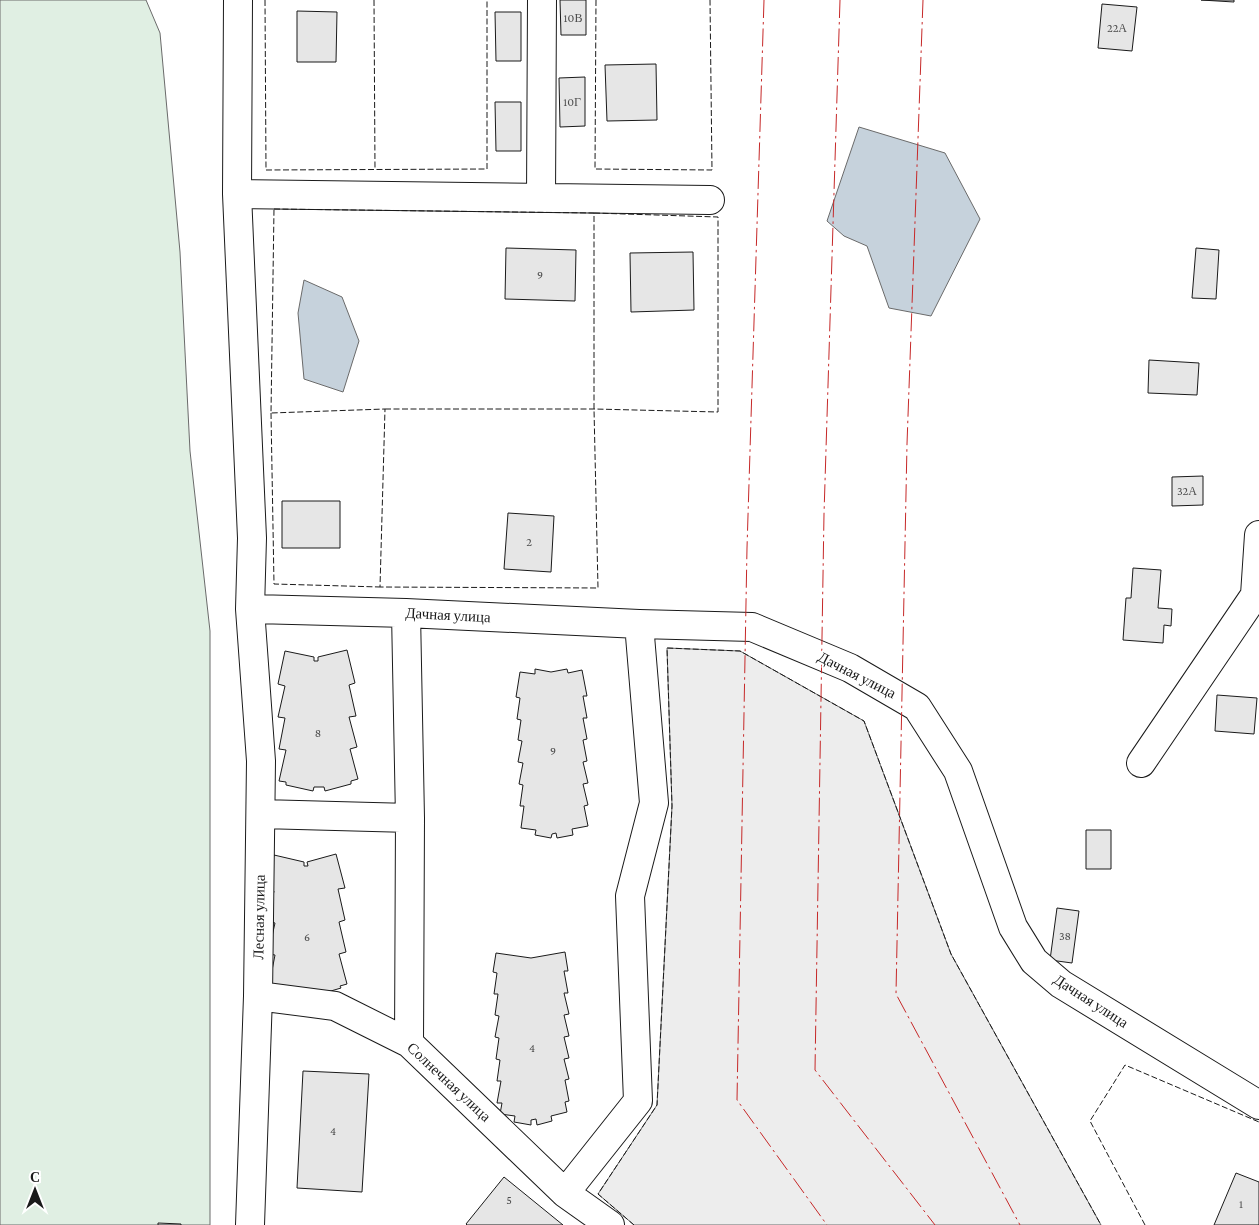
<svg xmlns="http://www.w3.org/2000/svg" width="1259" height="1225" font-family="'Crimson Pro',serif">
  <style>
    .green { fill: #e0efe3; stroke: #6a6a6a }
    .parking { fill: #ededed; stroke: #6a6a6a }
    .water { fill: #c6d2dc; stroke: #6a6a6a }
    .building { fill: #e6e6e6; stroke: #1a1a1a }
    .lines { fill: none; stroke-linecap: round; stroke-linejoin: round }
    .minor-casing { stroke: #1a1a1a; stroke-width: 30 }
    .minor { stroke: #fff; stroke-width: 28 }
    .fence { stroke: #1a1a1a; stroke-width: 1; stroke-dasharray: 6 2.5; stroke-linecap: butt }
    .power { stroke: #c62828; stroke-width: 1; stroke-dasharray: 18 4 2.5 4; stroke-linecap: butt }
    .labels { text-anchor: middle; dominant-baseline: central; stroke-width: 4; stroke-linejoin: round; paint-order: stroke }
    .number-label { font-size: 12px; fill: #4d4d4d }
    .street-label { font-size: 15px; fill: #1a1a1a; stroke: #fff }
  </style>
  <rect width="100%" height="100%" fill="#fff"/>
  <path class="green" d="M 0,0 L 146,0 L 160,33 L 180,252 L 190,451 L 210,631 L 210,1225 L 0,1225 Z"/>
  <path class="parking" d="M 667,648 L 740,651 L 864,721 L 951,954 L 1101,1225 L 634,1225 L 598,1194 L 657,1105 L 672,806 Z"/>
  <path class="water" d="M 859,127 L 945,153 L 980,219 L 931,316 L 889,308 L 867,246 L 844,236 L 827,221 Z
    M 304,280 L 342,297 L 359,341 L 343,392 L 304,379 L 298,313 Z"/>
  <path class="building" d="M 560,0 L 586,0 L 586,35 L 561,35 Z
    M 1201,0 L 1234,0 L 1234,2 Z
    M 1102,4 L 1137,7 L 1132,51 L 1098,48 Z
    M 297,11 L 337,12 L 336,62 L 297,62 Z
    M 495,12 L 521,12 L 521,61 L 496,61 Z
    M 656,64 L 657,120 L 607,121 L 605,65 Z
    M 585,77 L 585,126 L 560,127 L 559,78 Z
    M 495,102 L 521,102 L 521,151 L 496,151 Z
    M 506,248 L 576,250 L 575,301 L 505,299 Z
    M 1196,248 L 1219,250 L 1216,299 L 1192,298 Z
    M 693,252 L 694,310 L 631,312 L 630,253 Z
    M 1149,360 L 1199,363 L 1197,395 L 1148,393 Z
    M 1203,476 L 1203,505 L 1172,506 L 1172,477 Z
    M 282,501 L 340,501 L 340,548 L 282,548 Z
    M 508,513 L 554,516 L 551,572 L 504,569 Z
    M 1133,568 L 1161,570 L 1158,608 L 1172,609 L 1171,626 L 1164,625 L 1163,643 L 1123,640 L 1126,598 L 1131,598 Z
    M 347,650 L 355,683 L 349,685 L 356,716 L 349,717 L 357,747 L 350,749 L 358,779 L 351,781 L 351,784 L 325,791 L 324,787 L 314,787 L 313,791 L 286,785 L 286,782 L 279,781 L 286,750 L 279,749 L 285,718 L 278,717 L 285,686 L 278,684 L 285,651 L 314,657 L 314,661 L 318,661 L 318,657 Z
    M 535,669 L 551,672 L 567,669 L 568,673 L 582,670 L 587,696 L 583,696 L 587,718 L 583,718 L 587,739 L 583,740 L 587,761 L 583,762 L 588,783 L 583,784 L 588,805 L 584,806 L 588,826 L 572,829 L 573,835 L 557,838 L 556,833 L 552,834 L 551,838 L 535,835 L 536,830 L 521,828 L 524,806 L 520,806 L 523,785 L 519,784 L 523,763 L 518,762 L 522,741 L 518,740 L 521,720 L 517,719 L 520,698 L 516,697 L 520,672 L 535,674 Z
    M 1217,695 L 1257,698 L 1254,734 L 1215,731 Z
    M 1086,830 L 1111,830 L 1111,869 L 1086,869 Z
    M 336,854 L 345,888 L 338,889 L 345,920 L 339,922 L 346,952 L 339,954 L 347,984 L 340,986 L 341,988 L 314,996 L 269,986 L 275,955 L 268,954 L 275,923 L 268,921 L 274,891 L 267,889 L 274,855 L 304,862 L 304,866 L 308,866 L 307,862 Z
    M 1057,908 L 1079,911 L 1072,963 L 1050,960 Z
    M 565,952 L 568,971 L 564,971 L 568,993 L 564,993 L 569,1014 L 564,1015 L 569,1036 L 564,1037 L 569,1058 L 564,1059 L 569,1079 L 565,1080 L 569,1101 L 565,1102 L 567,1112 L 551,1116 L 552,1121 L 537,1125 L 536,1119 L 531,1120 L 531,1125 L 514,1122 L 515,1116 L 500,1114 L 502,1103 L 497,1103 L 501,1081 L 497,1081 L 500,1060 L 496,1059 L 499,1038 L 495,1037 L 499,1016 L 495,1015 L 498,994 L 494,994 L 497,973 L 493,972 L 496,953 L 531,958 Z
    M 303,1071 L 369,1074 L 362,1192 L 297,1188 Z
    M 1236,1173 L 1259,1182 L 1259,1225 L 1214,1225 Z
    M 504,1177 L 563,1225 L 467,1225 L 466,1224 Z
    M 158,1223 L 181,1224 L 181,1225 L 158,1225 Z"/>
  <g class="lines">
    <defs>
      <path id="minor" d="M 238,0 L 237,194 L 252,538 L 250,609 L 261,761 L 258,996 L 250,1225
        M 237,194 L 710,200
        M 541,198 L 542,0
        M 250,609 L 406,613 L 639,624 L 752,627 L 850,668 L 917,707 L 958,771 L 1013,927 L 1034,961 L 1061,984 L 1259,1105
        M 406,613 L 410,818 L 409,1043
        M 1141,763 L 1255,595 L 1259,535
        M 261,814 L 410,818
        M 258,996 L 335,1006 L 409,1043 L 565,1193 L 610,1225
        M 565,1193 L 638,1101 L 630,896 L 654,803 L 639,624"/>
    </defs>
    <use href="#minor" class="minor-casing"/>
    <use href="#minor" class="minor"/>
    <path class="fence" d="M 265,0 L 266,170 L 487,169 L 487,0
      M 374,0 L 375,170
      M 596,0 L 595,169 L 712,170 L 710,0
      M 274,209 L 594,213 L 594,409 L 598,588 L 380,587 L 385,409 L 271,413 Z
      M 385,409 L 594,409 L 718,412 L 718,217 L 594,213
      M 271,413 L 274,584 L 380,587
      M 634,1225 L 598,1194 L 657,1105 L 672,806 L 667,648 L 740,651 L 864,721 L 951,954 L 1101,1225
      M 1145,1225 L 1090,1121 L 1125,1065 L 1259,1122"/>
    <path class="power" d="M 764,0 L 747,548 L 737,1100 L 827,1225
      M 840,0 L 824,514 L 815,1070 L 935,1225
      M 923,0 L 907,444 L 896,994 L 1020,1225"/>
  </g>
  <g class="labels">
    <g class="number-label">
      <text x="573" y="18">10В</text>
      <text x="1117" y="28">22А</text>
      <text x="572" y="102">10Г</text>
      <text x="540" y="275">9</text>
      <text x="1187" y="491">32А</text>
      <text x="529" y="542">2</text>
      <text x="318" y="733">8</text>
      <text x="553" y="751">9</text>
      <text x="1065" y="936">38</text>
      <text x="307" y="937">6</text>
      <text x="532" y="1048">4</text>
      <text x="333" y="1131">4</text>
      <text x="509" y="1200">5</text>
      <text x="1241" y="1204">1</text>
    </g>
    <g class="street-label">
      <text transform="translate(448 615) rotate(3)">Дачная улица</text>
      <text transform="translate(857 675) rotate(27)">Дачная улица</text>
      <text transform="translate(259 917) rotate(-89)">Лесная улица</text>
      <text transform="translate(1091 1001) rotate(33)">Дачная улица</text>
      <text transform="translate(449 1082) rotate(43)">Солнечная улица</text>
    </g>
  </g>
  <g transform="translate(35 1190)" stroke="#ffffff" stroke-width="4" paint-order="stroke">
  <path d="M0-4L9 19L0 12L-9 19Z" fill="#1a1a1a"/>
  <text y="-8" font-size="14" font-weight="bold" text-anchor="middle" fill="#1a1a1a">С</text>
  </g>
</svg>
